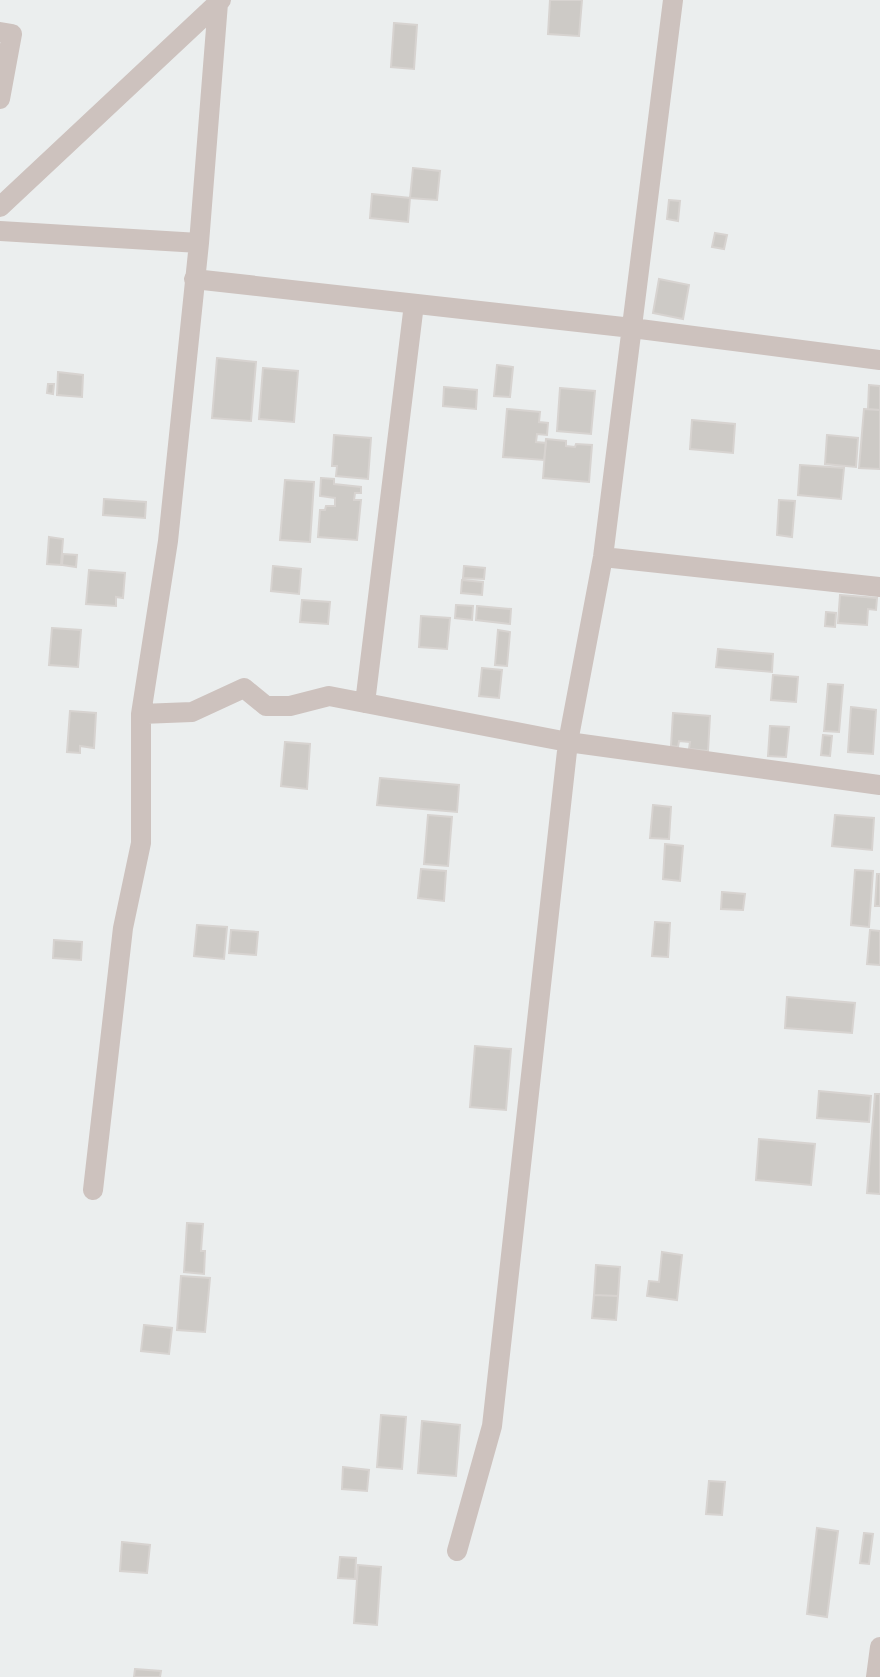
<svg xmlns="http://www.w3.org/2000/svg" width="880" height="1677" font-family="Barlow,sans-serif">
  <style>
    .building { fill: #cdcac6; stroke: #d7d3d0; stroke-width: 2 }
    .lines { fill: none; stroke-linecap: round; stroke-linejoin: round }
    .minor { stroke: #cdc2be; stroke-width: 20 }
  </style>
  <rect width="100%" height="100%" fill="#ebeeee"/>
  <path class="building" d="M 550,0 L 582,0 L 579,36 L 548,34 Z
    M 394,23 L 417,25 L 414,69 L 391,67 Z
    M 413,168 L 440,171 L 437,200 L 410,198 Z
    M 372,194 L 410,198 L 408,222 L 370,218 Z
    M 669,200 L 680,201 L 678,221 L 667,219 Z
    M 715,233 L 727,235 L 724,249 L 712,247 Z
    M 659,279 L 689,285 L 683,319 L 653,313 Z
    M 217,358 L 256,362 L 251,421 L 212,418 Z
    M 497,365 L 513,367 L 510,397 L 494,396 Z
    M 263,368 L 298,371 L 294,422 L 259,419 Z
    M 58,372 L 83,375 L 82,397 L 57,395 Z
    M 48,384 L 54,384 L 53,394 L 47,393 Z
    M 869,385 L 880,386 L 880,410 L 868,409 Z
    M 444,387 L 477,390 L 476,409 L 443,406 Z
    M 560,388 L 595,391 L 591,434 L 557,431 Z
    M 507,409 L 540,412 L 539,422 L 548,423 L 547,435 L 537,434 L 536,442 L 546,443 L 544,460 L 503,457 Z
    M 864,409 L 880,410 L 880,469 L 859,468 Z
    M 692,420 L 735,424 L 733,453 L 690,449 Z
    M 334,435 L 371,438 L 368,479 L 336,476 L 337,466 L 332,466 Z
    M 827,435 L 858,438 L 856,467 L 825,464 Z
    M 546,439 L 566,441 L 566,446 L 575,447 L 576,444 L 592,445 L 589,482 L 543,478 Z
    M 800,465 L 844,468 L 841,499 L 798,495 Z
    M 321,478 L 334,479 L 334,484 L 361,487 L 361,493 L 355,493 L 354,500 L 361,500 L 357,540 L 318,537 L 320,510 L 325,510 L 326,506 L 335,506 L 335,498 L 320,496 Z
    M 285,480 L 314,482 L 310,542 L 280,540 Z
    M 104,499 L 146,502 L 145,518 L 103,515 Z
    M 779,500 L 795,501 L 792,537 L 777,535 Z
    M 49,537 L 63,539 L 61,565 L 47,564 Z
    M 63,554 L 77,555 L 76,567 L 62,565 Z
    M 273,566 L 301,569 L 299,594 L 271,591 Z
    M 464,566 L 485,568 L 484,579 L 463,578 Z
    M 89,570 L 125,573 L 123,598 L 116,597 L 116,606 L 86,604 Z
    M 462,580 L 483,582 L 482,595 L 461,593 Z
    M 840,595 L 877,598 L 876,610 L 868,609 L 867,625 L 838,623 Z
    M 302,600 L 330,602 L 328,624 L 300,622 Z
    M 456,605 L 473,606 L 472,620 L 455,618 Z
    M 477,606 L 511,609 L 510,624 L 476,620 Z
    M 826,612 L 836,613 L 835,627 L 825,626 Z
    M 421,616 L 450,618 L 447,649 L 419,647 Z
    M 52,628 L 81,630 L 78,667 L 49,665 Z
    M 498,630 L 510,632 L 507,666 L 495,665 Z
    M 718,649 L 773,654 L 772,672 L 716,667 Z
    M 482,668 L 502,670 L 499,698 L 479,696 Z
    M 773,675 L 798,677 L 796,702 L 771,700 Z
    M 828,684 L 843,685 L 839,732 L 824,731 Z
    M 851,707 L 876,710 L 873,754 L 848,752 Z
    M 70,711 L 96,713 L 94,748 L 80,746 L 80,753 L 67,752 Z
    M 673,713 L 710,716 L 708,751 L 689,749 L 690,742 L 679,741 L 678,747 L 671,746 Z
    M 770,726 L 789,727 L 786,757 L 768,756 Z
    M 823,735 L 832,736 L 830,756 L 821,755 Z
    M 285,742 L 310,744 L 307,789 L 281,786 Z
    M 380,778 L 459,785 L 457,812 L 377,805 Z
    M 653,805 L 671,807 L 669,839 L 650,838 Z
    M 428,815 L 452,817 L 448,866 L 424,864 Z
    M 835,815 L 874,818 L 872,850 L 832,846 Z
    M 665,844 L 683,846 L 680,881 L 663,879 Z
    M 421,869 L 446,871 L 444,901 L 418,898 Z
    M 855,870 L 873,871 L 869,927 L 851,925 Z
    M 877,874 L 880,874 L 880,906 L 875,906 Z
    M 722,892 L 745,894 L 743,910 L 721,909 Z
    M 655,922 L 670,923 L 668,957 L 652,956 Z
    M 197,925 L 227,927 L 224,959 L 194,956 Z
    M 231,930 L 258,932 L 256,955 L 229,953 Z
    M 870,930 L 880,931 L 880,965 L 867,964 Z
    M 54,940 L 82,942 L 81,960 L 53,958 Z
    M 787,997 L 855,1003 L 852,1033 L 785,1028 Z
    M 475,1046 L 511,1049 L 506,1110 L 470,1107 Z
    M 819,1091 L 871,1096 L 869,1122 L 817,1118 Z
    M 875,1094 L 880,1094 L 880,1194 L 867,1193 Z
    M 759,1139 L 815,1144 L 811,1185 L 756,1180 Z
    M 187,1223 L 203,1224 L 201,1251 L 205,1251 L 204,1274 L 184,1272 Z
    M 662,1252 L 682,1255 L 677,1300 L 647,1296 L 649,1281 L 659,1282 Z
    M 596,1265 L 620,1267 L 618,1296 L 594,1295 Z
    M 181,1276 L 210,1278 L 205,1332 L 177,1330 Z
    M 594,1295 L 618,1296 L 616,1320 L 592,1318 Z
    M 144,1325 L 172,1328 L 169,1354 L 141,1351 Z
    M 381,1415 L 406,1417 L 402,1469 L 377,1467 Z
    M 422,1421 L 460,1425 L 456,1476 L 418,1473 Z
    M 343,1467 L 369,1470 L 367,1491 L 342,1489 Z
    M 709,1481 L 725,1482 L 722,1515 L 706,1514 Z
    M 817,1528 L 838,1531 L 827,1617 L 807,1614 Z
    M 864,1533 L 873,1534 L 869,1564 L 860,1563 Z
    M 122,1542 L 150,1545 L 147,1573 L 120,1571 Z
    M 340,1557 L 356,1558 L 355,1579 L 338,1578 Z
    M 358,1565 L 381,1567 L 377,1625 L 354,1623 Z
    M 135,1669 L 161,1671 L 160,1677 L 134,1677 Z"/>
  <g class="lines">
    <path class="minor" d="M 0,32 L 12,34 L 0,99
      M 0,207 L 221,0
      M 0,231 L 199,243
      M 194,279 L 632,328 L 880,360
      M 603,557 L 880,587
      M 365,703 L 414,304
      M 141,714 L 192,712 L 244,688 L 266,706 L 290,706 L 329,696 L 568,742 L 880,785
      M 93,1190 L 123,928 L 141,843 L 141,714 L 168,541 L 199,243 L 218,3
      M 457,1551 L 492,1426 L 568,742 L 603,557 L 673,0
      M 876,1677 L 880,1647"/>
  </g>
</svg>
